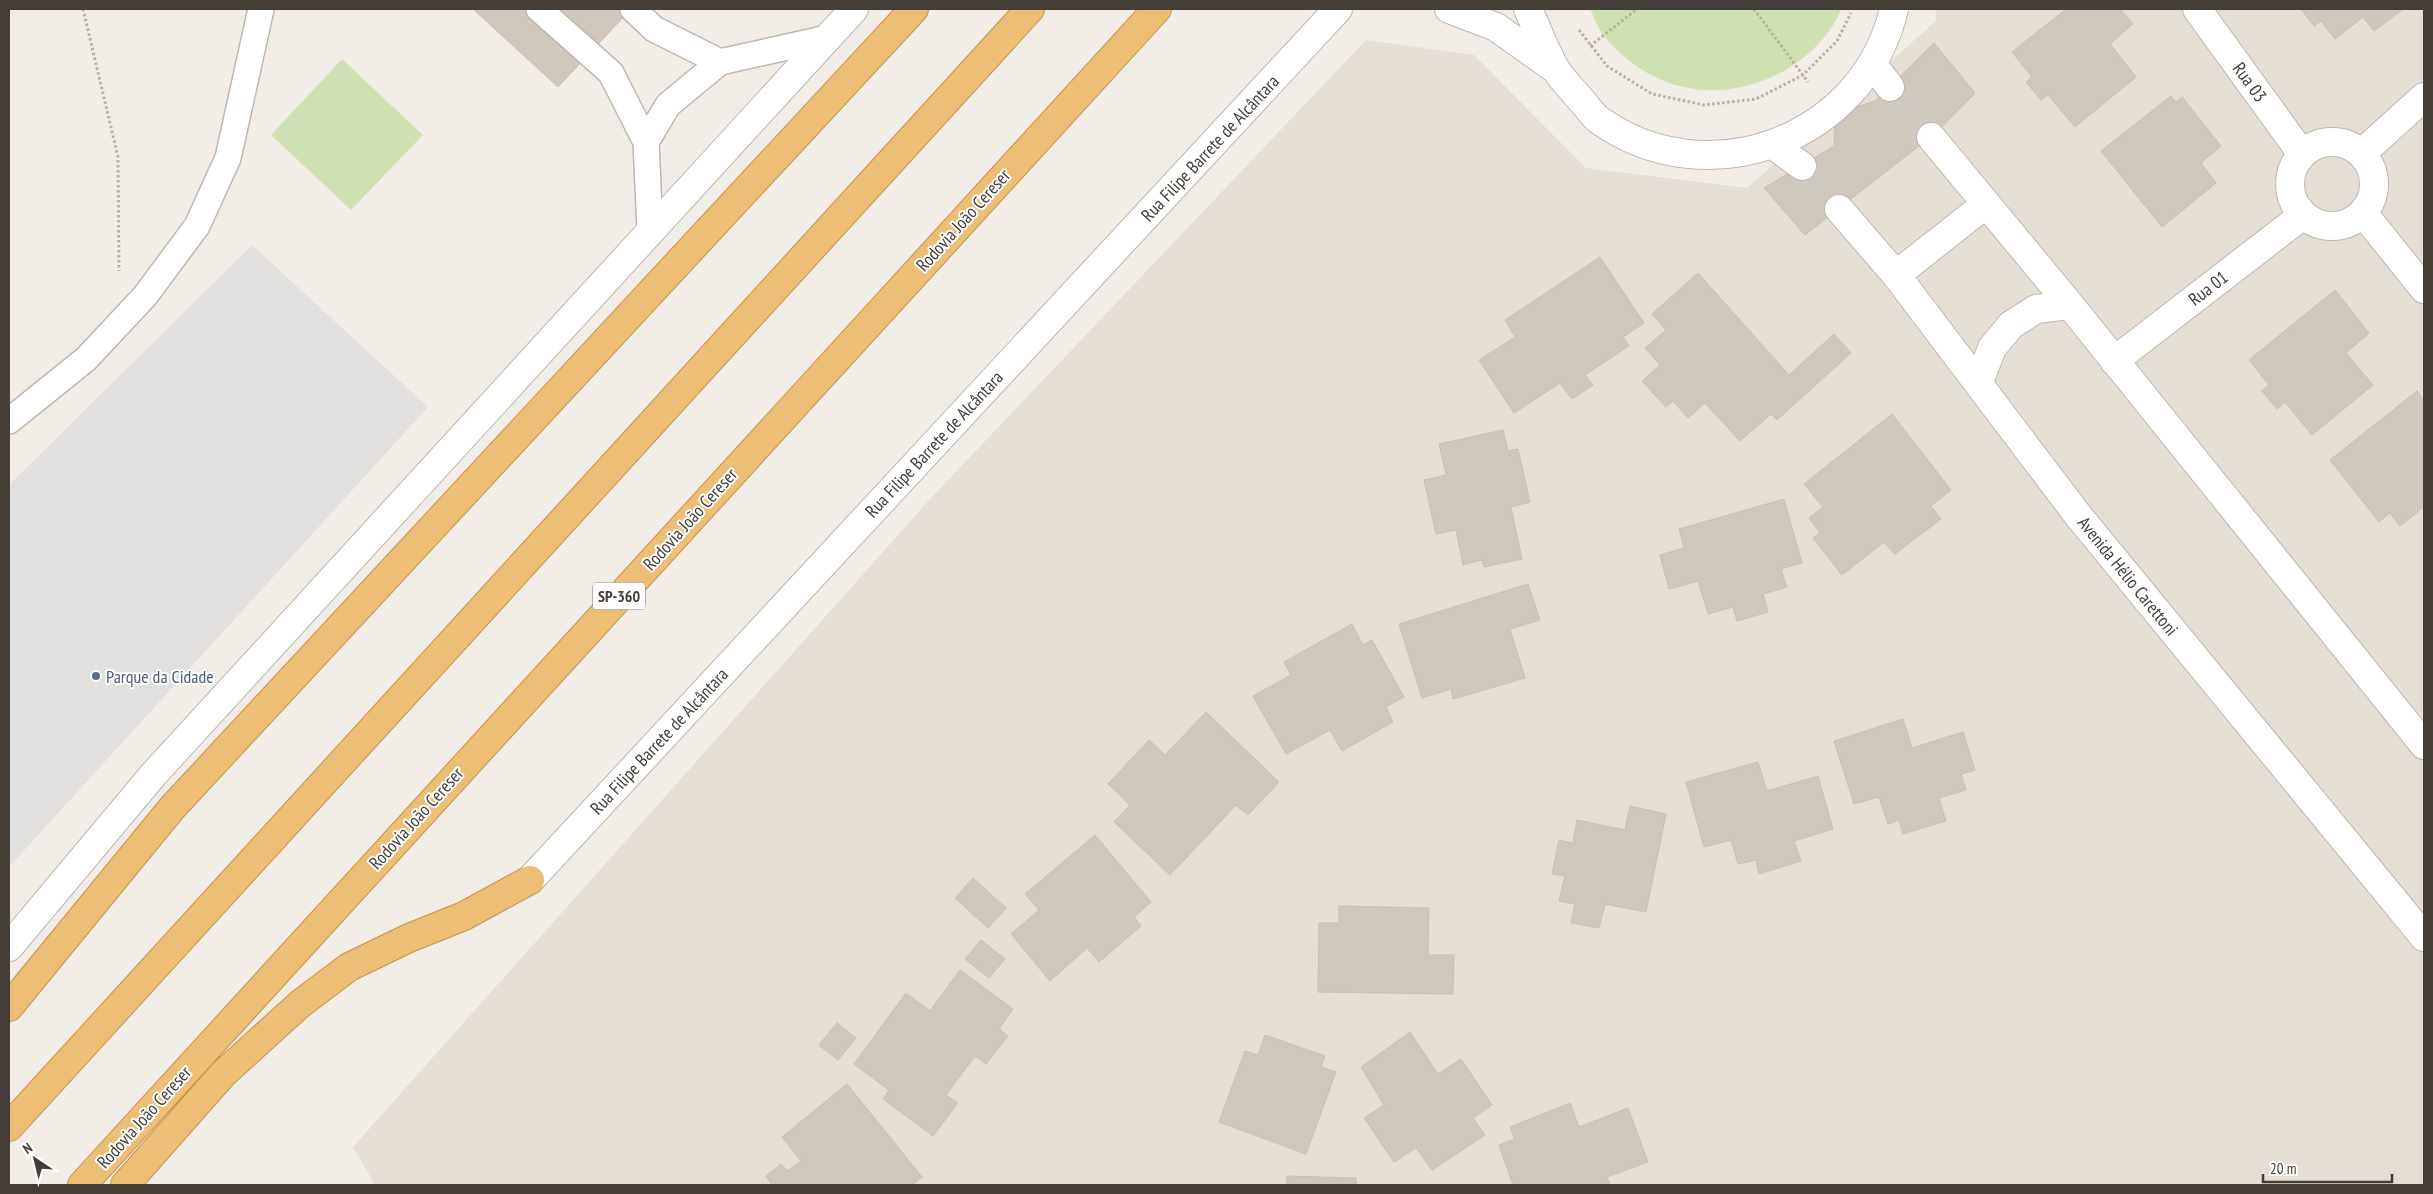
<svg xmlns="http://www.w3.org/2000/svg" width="2433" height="1194" font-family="'PT Sans Narrow',sans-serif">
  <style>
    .residential { fill: #e4ded5 }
    .green { fill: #cfe1b3 }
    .parking { fill: #e2e0de }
    .building { fill: #d1c8bd; stroke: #cbbfb1 }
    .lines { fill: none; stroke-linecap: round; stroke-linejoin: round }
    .street-tunnel { stroke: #cecac3; stroke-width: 28; stroke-dasharray: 28 14; stroke-linecap: butt }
    .lane-casing { stroke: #beb7ad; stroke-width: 28 }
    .street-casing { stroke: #beb7ad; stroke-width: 30 }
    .highway-casing { stroke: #cb9246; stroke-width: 30 }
    .path { stroke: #bbaf9d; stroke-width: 3; stroke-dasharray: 2.5 2.5; stroke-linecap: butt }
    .lane { stroke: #fff; stroke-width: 25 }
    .street { stroke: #fff; stroke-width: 28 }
    .highway { stroke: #edbe75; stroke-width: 28 }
    .service-dot { fill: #5c6f8a; stroke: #fff; stroke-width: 2 }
    .labels { text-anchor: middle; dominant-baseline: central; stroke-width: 4; stroke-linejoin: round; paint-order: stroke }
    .shield { fill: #fff; stroke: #7b7772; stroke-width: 1 }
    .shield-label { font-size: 16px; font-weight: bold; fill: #433d36 }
    .street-label { font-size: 18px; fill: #433d36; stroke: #fff }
    .service-label { font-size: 18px; fill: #4e5e75; stroke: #fff; text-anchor: start }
  </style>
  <rect width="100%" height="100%" fill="#f1ede6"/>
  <path class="residential" d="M 1936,9 L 2424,9 L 2424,1185 L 375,1185 L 353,1147 L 931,498 L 1366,40 L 1474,55 L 1586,168 L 1747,188 L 1936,21 Z"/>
  <path class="green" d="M 1590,9 L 1841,9 C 1832,33 1811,54 1789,68 C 1724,107 1652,94 1604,36 C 1598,29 1594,17 1590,9 Z
    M 342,59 L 423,135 L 351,210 L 271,135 Z"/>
  <path class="parking" d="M 252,245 L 428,407 L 9,867 L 9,485 Z"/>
  <path class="building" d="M 473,9 L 631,9 L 558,87 Z
    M 2066,9 L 2120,9 L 2133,24 L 2110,44 L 2136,77 L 2075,127 L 2048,95 L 2041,100 L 2026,82 L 2032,77 L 2012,52 Z
    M 2301,9 L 2403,9 L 2374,31 L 2363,17 L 2335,39 L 2321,21 L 2314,26 Z
    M 1934,43 L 1975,93 L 1938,131 L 1805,235 L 1764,188 L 1834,146 L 1835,121 L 1850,109 L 1875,101 Z
    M 2171,96 L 2176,102 L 2182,97 L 2221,146 L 2201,163 L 2216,183 L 2162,227 L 2101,151 Z
    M 1600,257 L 1644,323 L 1623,337 L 1629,346 L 1585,375 L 1593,385 L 1572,399 L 1560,383 L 1514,413 L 1479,360 L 1515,337 L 1505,320 Z
    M 1698,273 L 1789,375 L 1834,334 L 1851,353 L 1777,420 L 1771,414 L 1740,441 L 1705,403 L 1688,418 L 1673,401 L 1666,407 L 1642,381 L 1660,365 L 1645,348 L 1666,330 L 1652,314 Z
    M 2335,290 L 2369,333 L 2346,353 L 2373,385 L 2312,435 L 2285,402 L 2277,409 L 2262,391 L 2269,385 L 2249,360 Z
    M 2417,391 L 2424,400 L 2424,507 L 2400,526 L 2390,513 L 2379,522 L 2330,460 Z
    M 1892,414 L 1951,490 L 1931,506 L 1941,519 L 1895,554 L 1884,542 L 1842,575 L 1813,538 L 1820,533 L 1809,518 L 1823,507 L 1804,484 Z
    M 1503,430 L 1508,451 L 1518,449 L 1530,502 L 1511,507 L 1522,559 L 1484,567 L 1482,560 L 1463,565 L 1456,530 L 1436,534 L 1424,480 L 1446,475 L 1439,444 Z
    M 1784,499 L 1802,563 L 1781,569 L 1787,587 L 1763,594 L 1768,612 L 1737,621 L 1733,607 L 1708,614 L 1698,581 L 1669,589 L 1660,555 L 1684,548 L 1679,529 Z
    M 1528,584 L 1540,620 L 1510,629 L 1525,678 L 1453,699 L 1451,689 L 1422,698 L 1399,624 Z
    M 1352,624 L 1363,645 L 1372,640 L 1404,697 L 1386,707 L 1393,722 L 1342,751 L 1330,730 L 1286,754 L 1253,696 L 1291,675 L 1284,662 Z
    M 1206,712 L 1279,782 L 1248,815 L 1236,805 L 1170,875 L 1114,822 L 1130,805 L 1108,784 L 1149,740 L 1165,755 Z
    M 1903,719 L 1912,748 L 1963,732 L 1975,770 L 1961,774 L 1966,790 L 1939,798 L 1946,821 L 1903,834 L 1899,820 L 1888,824 L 1879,797 L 1854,804 L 1834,741 Z
    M 1758,762 L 1767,791 L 1818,776 L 1833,829 L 1794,841 L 1801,861 L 1759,874 L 1756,860 L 1738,864 L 1731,840 L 1704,847 L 1686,782 Z
    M 1630,806 L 1666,814 L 1646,912 L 1605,904 L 1599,928 L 1571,923 L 1575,904 L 1559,901 L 1565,876 L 1552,874 L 1559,840 L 1573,843 L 1577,820 L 1625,830 Z
    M 1095,835 L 1151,902 L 1134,917 L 1141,926 L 1099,962 L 1087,948 L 1050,981 L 1011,934 L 1039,910 L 1025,894 Z
    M 973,878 L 1006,908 L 988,928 L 955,898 Z
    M 1339,906 L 1429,908 L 1428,955 L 1454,955 L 1453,994 L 1318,992 L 1319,923 L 1339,923 Z
    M 981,940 L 1005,959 L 989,978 L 965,959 Z
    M 960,970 L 1013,1009 L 999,1029 L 1008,1036 L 986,1064 L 975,1056 L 946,1095 L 958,1103 L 933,1136 L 883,1099 L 889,1090 L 854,1064 L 906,993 L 930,1011 Z
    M 837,1023 L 856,1038 L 838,1060 L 819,1045 Z
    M 1410,1032 L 1438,1074 L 1461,1059 L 1492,1105 L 1473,1118 L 1485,1135 L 1432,1170 L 1416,1148 L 1394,1162 L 1364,1118 L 1384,1105 L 1361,1067 Z
    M 1265,1035 L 1325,1056 L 1321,1067 L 1336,1072 L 1306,1154 L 1219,1122 L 1245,1051 L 1258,1055 Z
    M 847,1084 L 922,1177 L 912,1185 L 772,1185 L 766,1176 L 781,1164 L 788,1171 L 801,1161 L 782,1137 Z
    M 1570,1103 L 1579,1127 L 1628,1108 L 1648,1162 L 1607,1177 L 1610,1185 L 1513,1185 L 1499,1145 L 1515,1139 L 1510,1127 Z
    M 1287,1176 L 1356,1178 L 1356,1185 L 1287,1185 Z"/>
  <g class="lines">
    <path class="street-tunnel" d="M 1890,87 L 1931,137
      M 1802,166 L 1839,209"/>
    <defs>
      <path id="lane" d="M 539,9 L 611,73 L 646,142 L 650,230
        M 633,9 L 654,29 L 720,62
        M 646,142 L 668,105 L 720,62 L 828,38
        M 9,421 L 86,359 L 145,296 L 197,226 L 228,158 L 261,9"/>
      <path id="street" d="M 1449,9 L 1496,27 L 1555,69
        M 1528,9 C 1537,28 1544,49 1555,68 C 1561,79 1573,90 1581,100 C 1587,106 1592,115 1599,120 C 1708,198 1864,139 1894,9
        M 2197,9 L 2302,154
        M 1873,65 L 1890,87
        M 1931,137 L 2070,305 L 2424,745
        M2290 184a42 42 0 1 1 84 0a42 42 0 1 1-84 0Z
        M 1773,145 L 1802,166
        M 2362,153 L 2424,97
        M 1839,209 L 1896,275 L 2077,514 L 2424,937
        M 2363,213 L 2424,289
        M 1896,275 L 1986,204
        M 2114,361 L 2303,215
        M 1979,382 L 1992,348 L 2011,325 L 2036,309 L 2070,305
        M 530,880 L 1338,9
        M 9,947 L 153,775 L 854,9"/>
      <path id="highway" d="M 9,1007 L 172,808 L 914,9
        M 9,1127 L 1030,9
        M 82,1185 L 1157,9
        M 125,1185 L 223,1074 L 300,1004 L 349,967 L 409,938 L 464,916 L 530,880"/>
    </defs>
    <use href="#lane" class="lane-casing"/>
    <use href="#street" class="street-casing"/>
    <use href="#highway" class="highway-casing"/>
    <path class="path" d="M 83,9 L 118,157 L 119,271
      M 1754,9 L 1808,82
      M 1579,30 L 1607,66 L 1652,94 L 1704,105 L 1756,99 L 1803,75 L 1837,41 L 1851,13
      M 1590,46 L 1637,9"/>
    <use href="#lane" class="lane"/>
    <use href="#street" class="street"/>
    <use href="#highway" class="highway"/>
  </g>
  <circle class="service-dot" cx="96" cy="676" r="5"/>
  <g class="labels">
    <rect class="shield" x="593" y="582.5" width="52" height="27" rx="4"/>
    <g class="shield-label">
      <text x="619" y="596">SP-360</text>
    </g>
    <g class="street-label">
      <text transform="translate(2250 82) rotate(54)">Rua 03</text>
      <text transform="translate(1210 148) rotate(-47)">Rua Filipe Barrete de Alcântara</text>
      <text transform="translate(963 220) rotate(-48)">Rodovia João Cereser</text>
      <text transform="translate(2208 288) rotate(-38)">Rua 01</text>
      <text transform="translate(934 444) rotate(-47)">Rua Filipe Barrete de Alcântara</text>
      <text transform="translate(690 519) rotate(-48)">Rodovia João Cereser</text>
      <text transform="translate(2128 576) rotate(51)">Avenida Hélio Carettoni</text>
      <text transform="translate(659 741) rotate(-47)">Rua Filipe Barrete de Alcântara</text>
      <text transform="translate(416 818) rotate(-48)">Rodovia João Cereser</text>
      <text transform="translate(144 1117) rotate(-48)">Rodovia João Cereser</text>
    </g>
    <g class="service-label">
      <text x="106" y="676">Parque da Cidade</text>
    </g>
  </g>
  <rect width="2433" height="1194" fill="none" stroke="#433d36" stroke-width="20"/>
  <g transform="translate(35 1159) rotate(325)" stroke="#ffffff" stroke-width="4" paint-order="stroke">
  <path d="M0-4L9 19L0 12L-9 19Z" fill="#433d36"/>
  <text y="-8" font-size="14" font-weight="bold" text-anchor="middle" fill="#433d36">N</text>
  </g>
  <path d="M2263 1174v8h129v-8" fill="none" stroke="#433d36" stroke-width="2.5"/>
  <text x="2270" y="1174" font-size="15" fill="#433d36" stroke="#ffffff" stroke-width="4" paint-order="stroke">20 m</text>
</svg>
